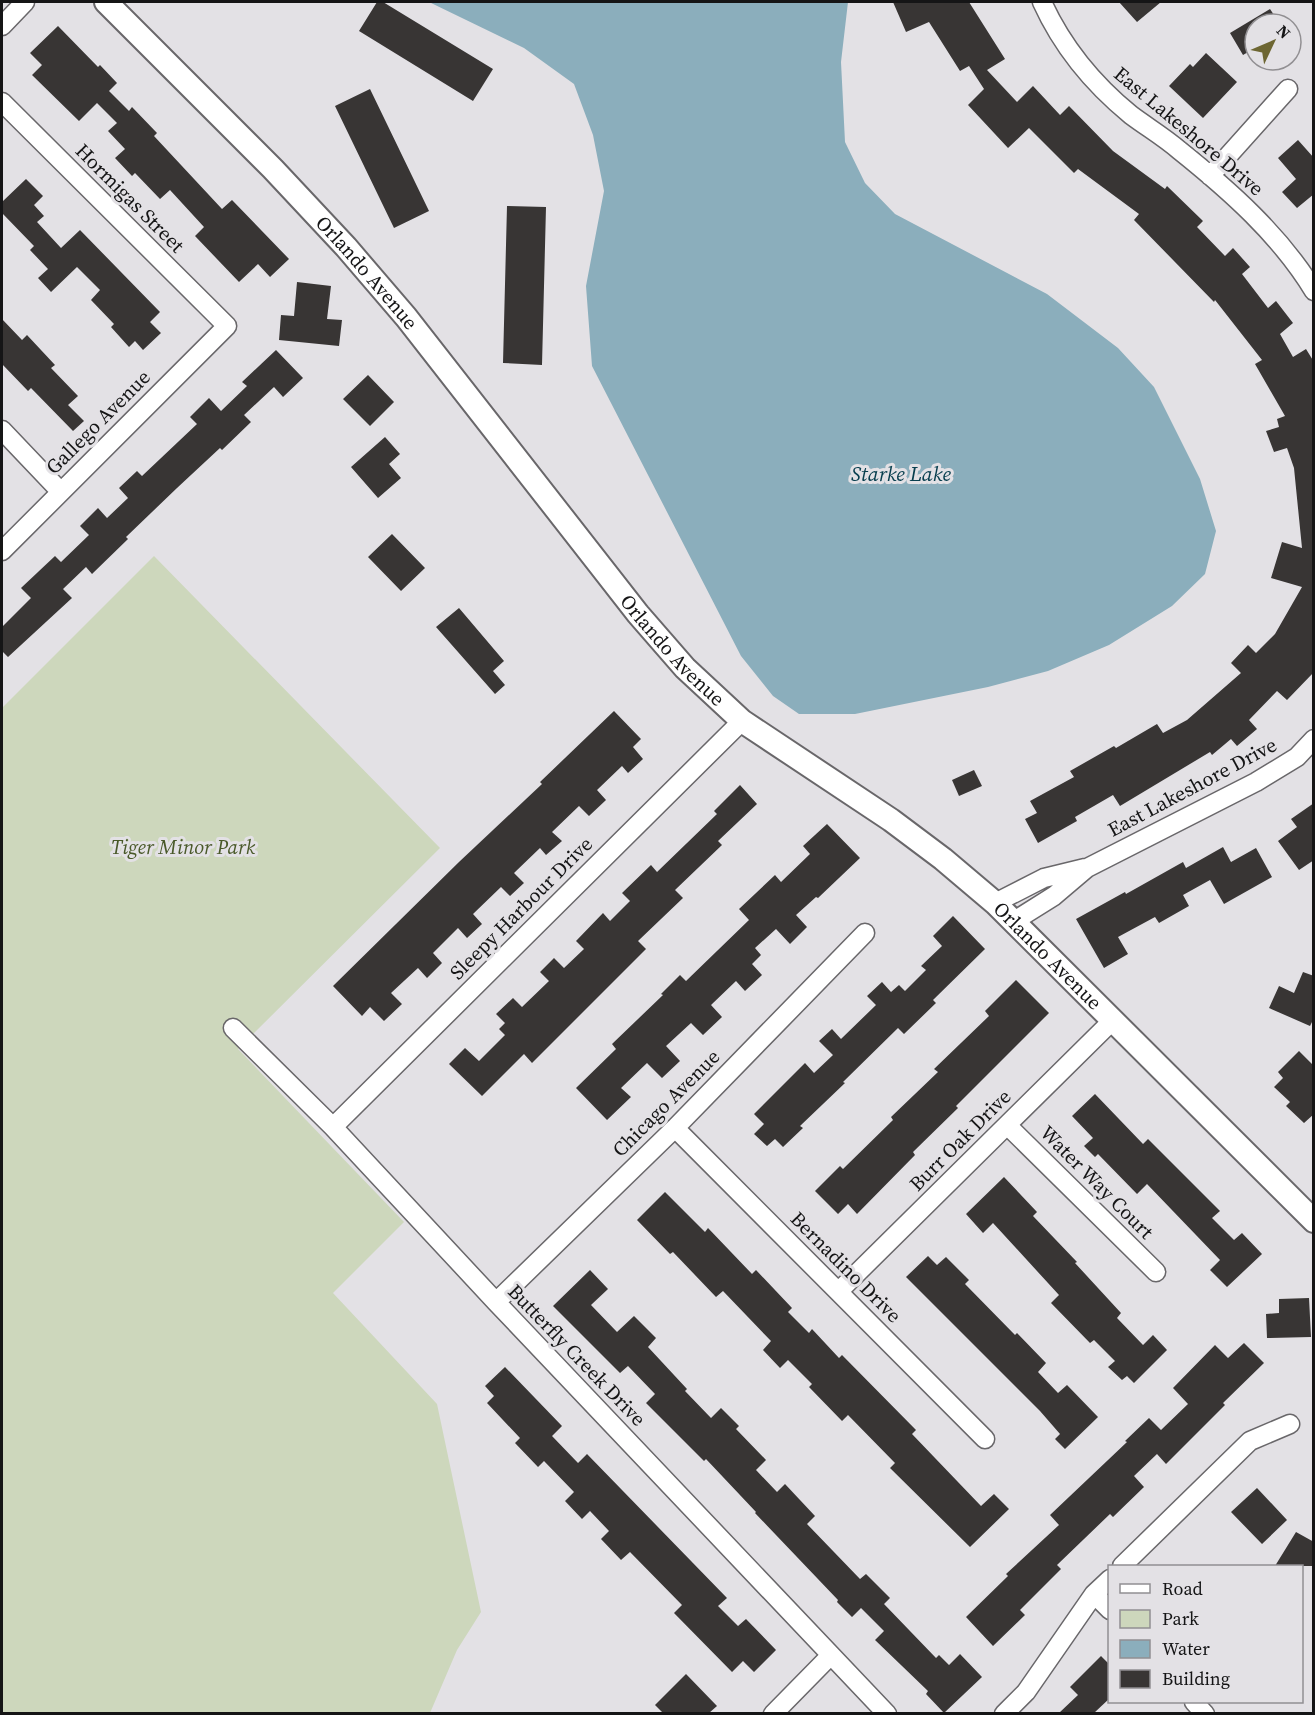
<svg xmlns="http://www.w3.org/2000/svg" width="1315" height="1715" font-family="'Source Serif 4',serif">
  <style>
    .green { fill: #cdd7bc }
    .water { fill: #8baebc }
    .building { fill: #383534 }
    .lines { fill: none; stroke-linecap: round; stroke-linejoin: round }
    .minor-casing { stroke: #69676a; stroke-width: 21 }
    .tertiary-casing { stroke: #69676a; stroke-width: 26 }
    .minor { stroke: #fff; stroke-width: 18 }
    .tertiary { stroke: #fff; stroke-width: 22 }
    .labels { text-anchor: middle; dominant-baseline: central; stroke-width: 6; stroke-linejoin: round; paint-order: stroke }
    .street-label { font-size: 20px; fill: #151516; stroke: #e3e1e5 }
    .park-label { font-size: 20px; font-style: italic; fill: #495929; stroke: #e3e1e5 }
    .water-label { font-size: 21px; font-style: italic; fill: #073e4e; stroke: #e3e1e5 }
  </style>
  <rect width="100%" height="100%" fill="#e3e1e5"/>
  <path class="green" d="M 154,556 L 440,848 L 238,1049 L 404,1222 L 333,1293 L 437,1404 L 481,1612 L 457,1650 L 430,1713 L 2,1714 L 2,708 Z"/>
  <path class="water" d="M 429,2 L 848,2 L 841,62 L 845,142 L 865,183 L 895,214 L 1047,294 L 1118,348 L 1154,387 L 1200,479 L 1216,531 L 1205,574 L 1172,606 L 1109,645 L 1048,671 L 988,687 L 855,714 L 799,714 L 773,696 L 741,656 L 592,366 L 586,286 L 604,191 L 593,135 L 574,84 L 524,48 Z"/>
  <path class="building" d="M 377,2 L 383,2 L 493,69 L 473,101 L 359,31 Z
    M 893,2 L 969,2 L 1005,59 L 987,70 L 1017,102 L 1033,86 L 1060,115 L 1069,106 L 1113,151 L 1165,189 L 1167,186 L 1203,221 L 1197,227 L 1225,256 L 1233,248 L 1250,267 L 1242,274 L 1268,308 L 1276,301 L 1293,323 L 1280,334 L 1293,357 L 1306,349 L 1314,362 L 1314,672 L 1287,700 L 1277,691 L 1249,720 L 1257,729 L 1237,746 L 1231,739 L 1212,755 L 1210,752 L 1120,806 L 1113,795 L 1075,817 L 1077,821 L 1038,843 L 1025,819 L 1037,813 L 1030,801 L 1074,777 L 1070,771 L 1114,746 L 1116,748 L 1157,724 L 1163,733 L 1187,720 L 1241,673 L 1231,663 L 1248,645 L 1256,653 L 1275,634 L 1302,587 L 1271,578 L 1282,542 L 1302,548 L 1294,468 L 1287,448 L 1274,452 L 1266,431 L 1279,427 L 1277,419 L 1285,416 L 1255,364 L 1262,360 L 1215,300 L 1214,302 L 1134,220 L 1139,214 L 1078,169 L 1074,173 L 1029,128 L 1008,148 L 968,105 L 984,89 L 969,66 L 960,71 L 929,22 L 906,32 Z
    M 1119,2 L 1161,2 L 1137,22 Z
    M 1270,9 L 1280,24 L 1255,24 L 1255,48 L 1243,55 L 1230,33 Z
    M 58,26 L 98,67 L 100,65 L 117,83 L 109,91 L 129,111 L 132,107 L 157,133 L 154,136 L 222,209 L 232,200 L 289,259 L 270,277 L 258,264 L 239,282 L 195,236 L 204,227 L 170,190 L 160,199 L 135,173 L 132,176 L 115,158 L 125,149 L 108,131 L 117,123 L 97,103 L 79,121 L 32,75 L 42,65 L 30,53 Z
    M 1206,53 L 1237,82 L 1203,118 L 1169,86 L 1190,64 L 1193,67 Z
    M 370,89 L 429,211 L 394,228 L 335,106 Z
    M 1298,140 L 1314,158 L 1314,194 L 1297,208 L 1282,192 L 1296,179 L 1278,158 Z
    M 26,179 L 43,196 L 34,205 L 44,216 L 37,222 L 61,248 L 80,230 L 160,312 L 150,322 L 161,333 L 143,350 L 135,341 L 129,347 L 111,327 L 114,324 L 91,300 L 100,290 L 77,267 L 51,292 L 38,278 L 48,269 L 30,250 L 34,246 L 2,213 L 2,202 Z
    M 507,206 L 546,207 L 542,365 L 503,363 Z
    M 297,282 L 331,286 L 327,319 L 342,320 L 339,346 L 279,340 L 281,315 L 294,316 Z
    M 2,319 L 22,340 L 27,335 L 55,365 L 51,368 L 78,396 L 68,405 L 84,421 L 73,431 L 31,388 L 28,391 L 2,364 Z
    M 276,350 L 303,378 L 283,397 L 274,387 L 244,415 L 251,422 L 222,450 L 220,448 L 177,488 L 126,537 L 128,539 L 92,574 L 86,567 L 63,589 L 72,598 L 8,657 L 2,651 L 2,627 L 31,598 L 21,588 L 55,556 L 61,562 L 89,535 L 80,526 L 98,508 L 107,518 L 128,498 L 119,488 L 137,471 L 142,476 L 197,424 L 190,417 L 209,398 L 221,411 L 247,386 L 242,382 Z
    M 368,375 L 394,402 L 370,426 L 343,399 Z
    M 385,437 L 400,454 L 389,464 L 401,478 L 378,498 L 351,467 Z
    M 392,534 L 425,568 L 401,591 L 368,557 Z
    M 459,608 L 504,661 L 493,671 L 505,685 L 495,694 L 436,627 Z
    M 614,711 L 641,739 L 633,747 L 643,759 L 628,773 L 622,766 L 597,790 L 606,800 L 589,816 L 579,806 L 552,832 L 562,841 L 546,855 L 540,848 L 514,873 L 524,883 L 510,896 L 501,887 L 473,914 L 482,924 L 467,938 L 458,928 L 433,953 L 442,963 L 427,978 L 418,968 L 391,993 L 402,1004 L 384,1021 L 370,1007 L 362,1016 L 333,986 L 459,862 L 542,784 L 540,782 Z
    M 974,770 L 982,786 L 959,796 L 952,780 Z
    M 740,785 L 757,804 L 718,841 L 722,845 L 675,890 L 683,898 L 638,941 L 646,949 L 532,1063 L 524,1054 L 482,1096 L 449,1064 L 465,1048 L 479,1061 L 505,1035 L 499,1029 L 505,1023 L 496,1014 L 513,998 L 522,1007 L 549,981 L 540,972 L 554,958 L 564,968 L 584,949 L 576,941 L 603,913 L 610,921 L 630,901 L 622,893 L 651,865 L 657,872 L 717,814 L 714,811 Z
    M 1314,803 L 1314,860 L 1299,870 L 1278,841 L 1297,827 L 1291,819 Z
    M 827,824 L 860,858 L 818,898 L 816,897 L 796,915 L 807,927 L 790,944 L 776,929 L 755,948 L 761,955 L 752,964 L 762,975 L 745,991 L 736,981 L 711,1005 L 722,1017 L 703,1035 L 691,1023 L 666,1046 L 680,1061 L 662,1078 L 647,1063 L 621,1088 L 631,1097 L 607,1120 L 576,1088 L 616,1049 L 612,1044 L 663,995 L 661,994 L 680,975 L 686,981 L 749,920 L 739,909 L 775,875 L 781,882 L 810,854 L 803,846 Z
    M 1223,847 L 1231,862 L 1256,848 L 1272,877 L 1224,904 L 1210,880 L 1183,895 L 1189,906 L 1159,923 L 1155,917 L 1118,937 L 1128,954 L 1104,968 L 1076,919 L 1125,892 L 1126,894 L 1183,862 L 1186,868 Z
    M 953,916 L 985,949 L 933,1000 L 936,1003 L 904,1034 L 898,1028 L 843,1082 L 845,1083 L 800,1126 L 803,1128 L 783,1147 L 775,1139 L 767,1146 L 754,1134 L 764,1124 L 754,1114 L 805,1063 L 814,1073 L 833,1055 L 819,1041 L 832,1029 L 841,1039 L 876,1005 L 867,996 L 882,982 L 891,992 L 899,985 L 905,991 L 926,970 L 921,966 L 942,946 L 933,936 Z
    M 1303,972 L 1314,976 L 1314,1018 L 1310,1026 L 1269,1008 L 1279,986 L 1294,993 Z
    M 1016,980 L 1049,1013 L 956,1106 L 958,1108 L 913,1152 L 915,1155 L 857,1214 L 848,1204 L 838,1214 L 815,1191 L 840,1166 L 843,1169 L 893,1120 L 891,1117 L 938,1072 L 934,1069 L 989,1016 L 985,1011 Z
    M 1299,1051 L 1314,1066 L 1314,1114 L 1304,1123 L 1286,1106 L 1290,1102 L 1274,1087 L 1283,1078 L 1278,1072 Z
    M 1095,1094 L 1143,1144 L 1148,1139 L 1220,1211 L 1212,1218 L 1234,1240 L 1242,1233 L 1262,1254 L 1227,1287 L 1210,1270 L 1220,1260 L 1147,1184 L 1137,1194 L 1098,1154 L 1095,1157 L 1084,1146 L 1093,1138 L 1072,1116 Z
    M 1004,1177 L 1037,1212 L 1033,1216 L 1077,1262 L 1075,1263 L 1121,1313 L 1117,1318 L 1143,1345 L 1153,1335 L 1167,1350 L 1134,1383 L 1127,1376 L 1122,1380 L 1108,1367 L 1115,1361 L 1094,1340 L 1090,1343 L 1051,1303 L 1059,1295 L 993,1223 L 983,1233 L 966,1214 Z
    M 665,1192 L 705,1232 L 708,1228 L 752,1274 L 756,1270 L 792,1308 L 788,1312 L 809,1333 L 812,1329 L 839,1358 L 842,1355 L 916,1430 L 912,1434 L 981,1506 L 994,1494 L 1009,1509 L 970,1547 L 890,1468 L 895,1463 L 848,1415 L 842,1421 L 809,1387 L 812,1384 L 788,1360 L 780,1368 L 763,1350 L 771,1341 L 723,1291 L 716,1297 L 673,1252 L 670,1254 L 637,1220 Z
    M 928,1256 L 937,1265 L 946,1257 L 969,1280 L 965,1284 L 1015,1335 L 1017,1333 L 1046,1363 L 1038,1372 L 1058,1393 L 1067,1385 L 1098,1417 L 1065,1449 L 1055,1439 L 1060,1434 L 1040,1411 L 906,1277 Z
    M 590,1270 L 608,1289 L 591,1305 L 617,1332 L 634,1316 L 656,1338 L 648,1347 L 687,1389 L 685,1391 L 711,1418 L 721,1408 L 739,1426 L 736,1429 L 766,1460 L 756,1470 L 777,1492 L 785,1484 L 815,1516 L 807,1524 L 860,1579 L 866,1574 L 890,1598 L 884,1604 L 936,1658 L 939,1655 L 949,1665 L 960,1654 L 982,1677 L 944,1713 L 926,1694 L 928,1691 L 875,1640 L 884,1631 L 861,1608 L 852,1617 L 837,1602 L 838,1600 L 755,1513 L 756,1512 L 706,1459 L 704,1461 L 646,1403 L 655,1394 L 628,1366 L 620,1373 L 553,1306 Z
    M 1309,1298 L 1311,1337 L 1267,1338 L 1266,1314 L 1279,1313 L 1279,1299 Z
    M 1244,1343 L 1264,1363 L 1223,1403 L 1225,1405 L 1166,1464 L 1157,1454 L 1134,1476 L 1144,1487 L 1113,1517 L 1110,1514 L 1057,1565 L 1061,1569 L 1020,1610 L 1025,1615 L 993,1646 L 966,1617 L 1008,1576 L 1006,1574 L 1059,1525 L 1050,1515 L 1127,1442 L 1125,1441 L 1149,1418 L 1161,1430 L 1188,1404 L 1173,1388 L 1215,1345 L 1228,1358 Z
    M 505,1367 L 562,1426 L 552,1436 L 578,1463 L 587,1454 L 727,1598 L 718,1606 L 738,1626 L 746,1619 L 776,1650 L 754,1672 L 743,1661 L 732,1672 L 674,1613 L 682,1605 L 630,1552 L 621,1560 L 601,1539 L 609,1531 L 590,1511 L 582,1519 L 565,1501 L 574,1492 L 544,1461 L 538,1467 L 515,1443 L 520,1438 L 487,1403 L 494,1396 L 485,1386 Z
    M 1257,1488 L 1287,1520 L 1262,1544 L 1231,1512 Z
    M 1296,1532 L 1314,1542 L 1314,1566 L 1275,1566 Z
    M 1101,1656 L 1110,1665 L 1110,1698 L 1094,1713 L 1059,1713 L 1078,1695 L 1070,1687 Z
    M 686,1674 L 717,1706 L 709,1713 L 663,1713 L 655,1705 Z"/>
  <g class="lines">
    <defs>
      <path id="minor" d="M 1042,2 C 1062,46 1093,84 1131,115 C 1147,127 1164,137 1179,150 C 1229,190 1280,235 1314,291
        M 2,26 L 25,2
        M 2,102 L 227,326 L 2,551
        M 1210,176 L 1288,89
        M 2,430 L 60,491
        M 995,903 L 1044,878 L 1085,868
        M 1014,921 L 1054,896 L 1087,868 L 1256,782 L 1297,757 L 1314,739
        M 233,1028 L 333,1127 L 496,1302 L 887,1714
        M 1007,1125 L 1156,1272
        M 333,1127 L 742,721
        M 675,1128 L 985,1439
        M 839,1291 L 1112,1021
        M 496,1302 L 675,1128 L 865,933
        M 1122,1566 L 1250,1441 L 1290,1424
        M 1094,1594 L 1110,1610
        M 1194,1702 L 1205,1714
        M 773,1714 L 831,1655
        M 1004,1714 L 1026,1692 L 1094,1594 L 1110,1579"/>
      <g id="tertiary">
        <path id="s1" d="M 106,2 L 273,169 L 346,247 L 406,317 L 638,614 L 685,668 L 742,721 L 891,820 L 943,859 L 995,903 L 1314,1221"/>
      </g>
    </defs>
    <use href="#minor" class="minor-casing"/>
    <use href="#tertiary" class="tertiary-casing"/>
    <use href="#minor" class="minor"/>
    <use href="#tertiary" class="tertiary"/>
  </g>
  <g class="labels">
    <g class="street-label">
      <text transform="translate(1189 131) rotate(40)">East Lakeshore Drive</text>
      <text transform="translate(130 198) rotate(45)">Hormigas Street</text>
      <text stroke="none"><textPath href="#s1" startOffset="376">Orlando Avenue</textPath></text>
      <text transform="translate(98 422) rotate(-45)">Gallego Avenue</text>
      <text stroke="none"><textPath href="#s1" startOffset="862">Orlando Avenue</textPath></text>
      <text transform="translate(1192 787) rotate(-28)">East Lakeshore Drive</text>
      <text transform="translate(521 908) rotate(-45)">Sleepy Harbour Drive</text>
      <text stroke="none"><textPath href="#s1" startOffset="1348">Orlando Avenue</textPath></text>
      <text transform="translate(666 1103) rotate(-45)">Chicago Avenue</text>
      <text transform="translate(960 1140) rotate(-45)">Burr Oak Drive</text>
      <text transform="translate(1097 1182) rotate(45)">Water Way Court</text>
      <text transform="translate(846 1267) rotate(45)">Bernadino Drive</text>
      <text transform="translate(577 1355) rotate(46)">Butterfly Creek Drive</text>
    </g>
    <g class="park-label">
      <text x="183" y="847">Tiger Minor Park</text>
    </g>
    <g class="water-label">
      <text x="901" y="473">Starke Lake</text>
    </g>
  </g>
  <rect width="1315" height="1715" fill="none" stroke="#151516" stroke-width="6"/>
  <rect x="1108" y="1565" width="195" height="138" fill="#e3e1e5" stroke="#918f92" stroke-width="1.5"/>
  <rect x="1120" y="1584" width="30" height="9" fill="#ffffff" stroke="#918f92" stroke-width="1.5"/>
  <text x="1162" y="1595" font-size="18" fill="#151516">Road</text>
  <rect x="1120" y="1610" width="30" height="18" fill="#cdd7bc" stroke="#918f92" stroke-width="1.5"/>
  <text x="1162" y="1625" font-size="18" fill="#151516">Park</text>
  <rect x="1120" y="1640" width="30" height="18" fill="#8baebc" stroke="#918f92" stroke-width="1.5"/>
  <text x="1162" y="1655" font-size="18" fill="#151516">Water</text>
  <rect x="1120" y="1670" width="30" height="18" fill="#383534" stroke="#918f92" stroke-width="1.5"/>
  <text x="1162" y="1685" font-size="18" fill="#151516">Building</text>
  <g transform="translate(1273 42) rotate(46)"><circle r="28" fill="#e3e1e5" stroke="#918f92" stroke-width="1.5"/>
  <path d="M0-4.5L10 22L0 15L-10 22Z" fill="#6d6632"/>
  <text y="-9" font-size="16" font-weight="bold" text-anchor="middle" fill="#151516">N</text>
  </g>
</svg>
